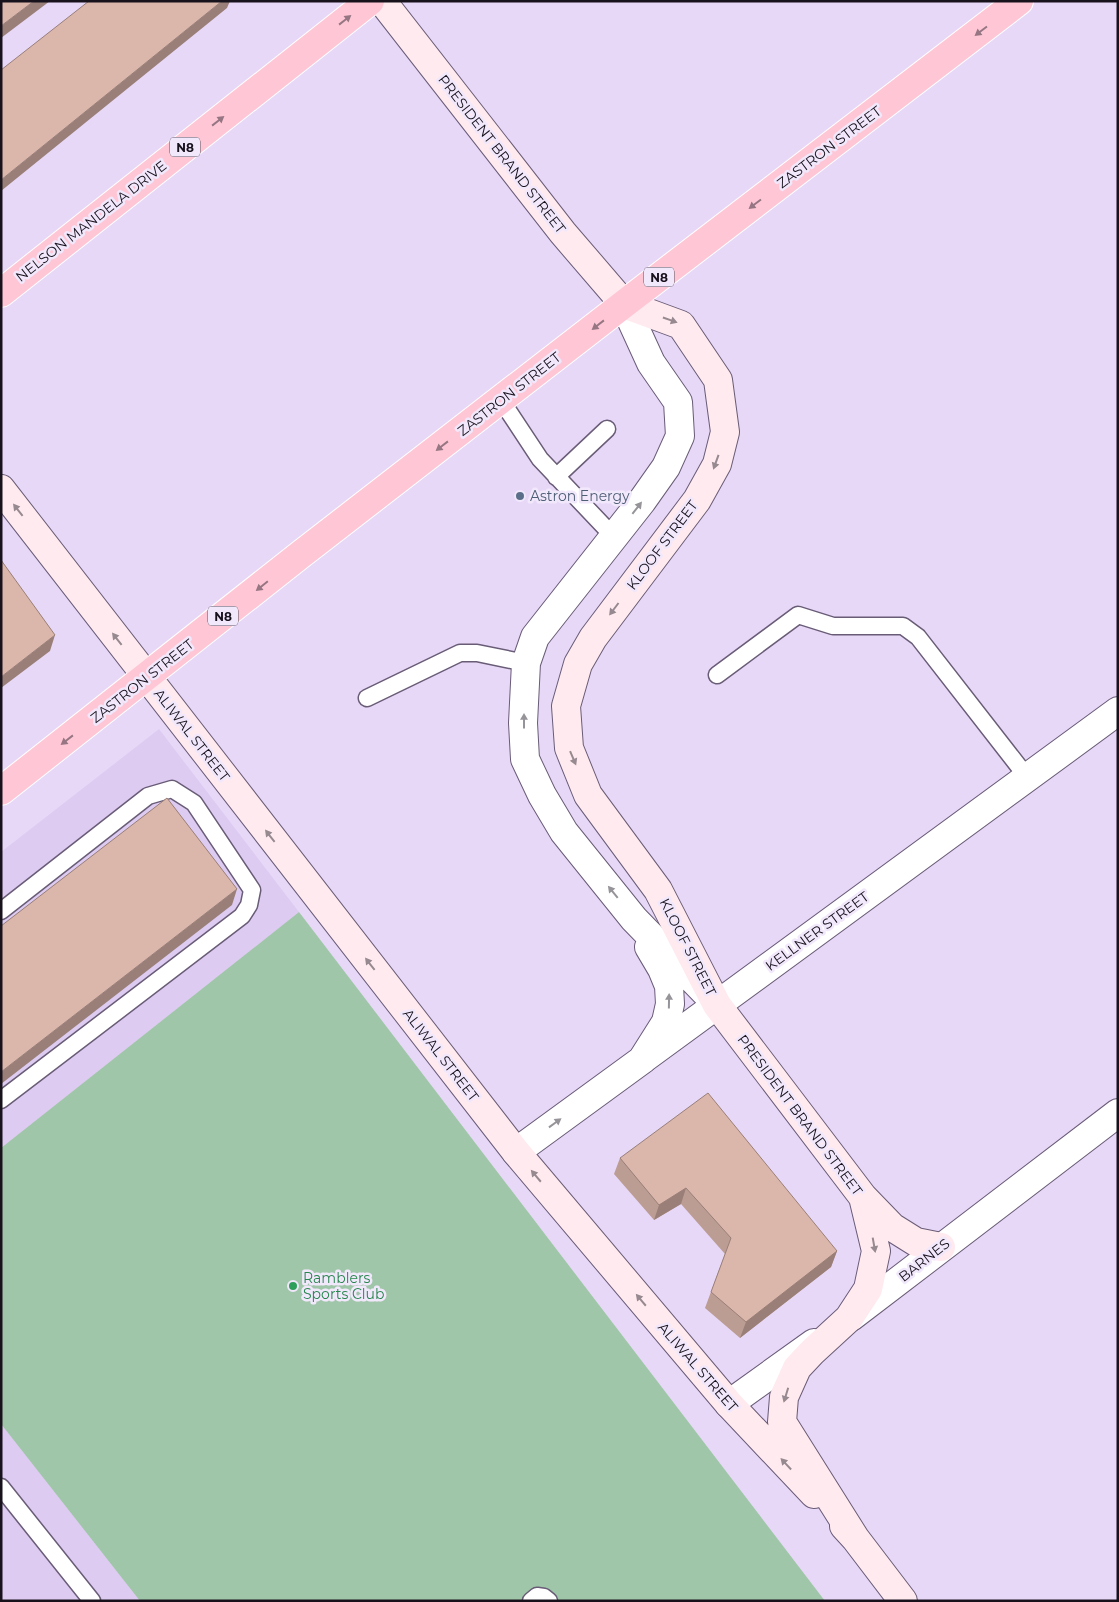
<svg xmlns="http://www.w3.org/2000/svg" width="1119" height="1602" font-family="Montserrat,sans-serif">
  <style>
    .built { fill: #ddcbf1 }
    .green { fill: #a0c6a9 }
    .lines { fill: none; stroke-linecap: round; stroke-linejoin: round }
    .service-casing { stroke: #695c77; stroke-width: 19 }
    .minor-casing { stroke: #695c77; stroke-width: 30 }
    .tertiary-casing { stroke: #695c77; stroke-width: 30 }
    .secondary-casing { stroke: #695c77; stroke-width: 30 }
    .trunk-casing { stroke: #fff; stroke-width: 30 }
    .service { stroke: #fff; stroke-width: 16 }
    .minor { stroke: #fff; stroke-width: 28 }
    .tertiary { stroke: #fff; stroke-width: 28 }
    .secondary { stroke: #ffeaef; stroke-width: 28 }
    .trunk { stroke: #ffc7d6; stroke-width: 28 }
    .wall { fill: #bc9d93 }
    .shaded-wall { fill: #997f78 }
    .building { fill: #dbb6ab; stroke: #997f78 }
    .oneway { fill: #977683 }
    .oneway2 { fill: #978990 }
    .oneway3 { fill: #979499 }
    .service-dot { fill: #5c6f8a; stroke: #f2e8fc; stroke-width: 2 }
    .leisure-dot { fill: #2e9e5b; stroke: #f2e8fc; stroke-width: 2 }
    .labels { text-anchor: middle; dominant-baseline: central; stroke-width: 5; stroke-linejoin: round; paint-order: stroke }
    .shield { fill: #f2e8fc; stroke: #595260; stroke-width: 1 }
    .shield-label { font-size: 12px; font-weight: bold; fill: #18121d }
    .street-label { font-size: 14px; fill: #18121d; stroke: #f2e8fc }
    .service-label { font-size: 14px; fill: #4e5e75; stroke: #f2e8fc; text-anchor: start }
    .leisure-label { font-size: 14px; fill: #27864d; stroke: #f2e8fc; text-anchor: start }
  </style>
  <rect width="100%" height="100%" fill="#e8d8f8"/>
  <path class="built" d="M 159,729 L 299,912 L 1,1148 L 1,852 Z
    M 1,1424 L 140,1601 L 1,1601 Z"/>
  <path class="green" d="M 299,912 L 825,1601 L 140,1601 L 1,1424 L 1,1148 Z"/>
  <g class="lines">
    <defs>
      <path id="service" d="M 501,400 L 540,459 L 614,537
        M 556,477 L 607,429
        M 717,675 L 798,615 L 833,626 L 903,626 L 918,637 L 1027,777
        M 367,698 L 460,653 L 477,653 L 526,663
        M 1,911 L 148,796 L 172,789 L 194,803 L 252,890 L 249,905 L 242,916 L 1,1100
        M 1,1487 L 92,1601
        M 531,1601 L 537,1596 L 544,1597 L 549,1601"/>
      <path id="minor" d="M 643,1059 L 1118,711
        M 851,1317 L 1118,1113
        M 729,1404 L 814,1343"/>
      <path id="tertiary" d="M 624,304 L 651,363 L 678,402 L 680,436 L 666,467 L 642,501 L 535,637 L 526,663 L 523,723 L 525,759 L 542,795 L 564,832 L 634,919 L 709,996
        M 516,1152 L 642,1060 L 666,1022 L 670,1004 L 669,986 L 662,969 L 649,947"/>
      <path id="secondary" d="M 382,1 L 563,233 L 624,304 L 681,325 L 718,380 L 725,432 L 717,464 L 697,500 L 593,638 L 578,664 L 566,706 L 569,748 L 588,795 L 658,890 L 717,1005 L 863,1197 L 876,1251 L 868,1289 L 849,1318 L 812,1352 L 797,1368 L 784,1397 L 782,1422 L 855,1538
        M 1,489 L 516,1152 L 729,1404 L 814,1494
        M 863,1197 L 892,1227 L 916,1242 L 941,1247
        M 844,1526 L 855,1538 L 903,1601"/>
      <path id="trunk" d="M 1,293 L 370,1
        M 1,791 L 300,555 L 624,304 L 1019,1"/>
    </defs>
    <use href="#service" class="service-casing"/>
    <use href="#minor" class="minor-casing"/>
    <use href="#tertiary" class="tertiary-casing"/>
    <use href="#secondary" class="secondary-casing"/>
    <use href="#trunk" class="trunk-casing"/>
    <use href="#service" class="service"/>
    <use href="#minor" class="minor"/>
    <use href="#tertiary" class="tertiary"/>
    <use href="#secondary" class="secondary"/>
    <use href="#trunk" class="trunk"/>
  </g>
  <path class="wall" d="M 620,1158 L 837,1251 L 831,1267 L 740,1338 L 705,1308 L 725,1254 L 681,1204 L 654,1220 L 614,1174 Z"/>
  <path class="shaded-wall" d="M 34,1 L 50,1 L 1,38 L 1,26 Z
    M 222,1 L 230,1 L 227,8 L 1,191 L 1,180 Z
    M 55,635 L 50,651 L 1,688 L 1,677 Z
    M 237,889 L 232,905 L 1,1084 L 1,1072 Z
    M 686,1188 L 681,1204 L 654,1220 L 659,1205 Z
    M 837,1251 L 831,1267 L 740,1338 L 746,1322 Z"/>
  <path class="building" d="M 1,1 L 34,1 L 1,26 Z
    M 89,1 L 222,1 L 1,180 L 1,70 Z
    M 1,560 L 55,635 L 1,677 Z
    M 167,798 L 237,889 L 1,1072 L 1,926 Z
    M 708,1093 L 837,1251 L 746,1322 L 711,1292 L 731,1238 L 686,1188 L 659,1205 L 620,1158 Z"/>
  <defs><path id="oneway-solid" d="M-6-.8H1V-3.2L6.5 0L1 3.2V.8H-6Z" transform="scale(1.25)"/></defs>
  <g class="oneway">
    <use href="#oneway-solid" transform="translate(345 20) rotate(-38)"/>
    <use href="#oneway-solid" transform="translate(981 31) rotate(143)"/>
    <use href="#oneway-solid" transform="translate(218 121) rotate(-38)"/>
    <use href="#oneway-solid" transform="translate(755 204) rotate(143)"/>
    <use href="#oneway-solid" transform="translate(598 325) rotate(142)"/>
    <use href="#oneway-solid" transform="translate(442 446) rotate(142)"/>
    <use href="#oneway-solid" transform="translate(262 586) rotate(141)"/>
    <use href="#oneway-solid" transform="translate(67 740) rotate(142)"/>
  </g>
  <g class="oneway2">
    <use href="#oneway-solid" transform="translate(670 320) rotate(19)"/>
    <use href="#oneway-solid" transform="translate(716 462) rotate(110)"/>
    <use href="#oneway-solid" transform="translate(18 510) rotate(-128)"/>
    <use href="#oneway-solid" transform="translate(614 609) rotate(127)"/>
    <use href="#oneway-solid" transform="translate(117 639) rotate(-128)"/>
    <use href="#oneway-solid" transform="translate(573 758) rotate(67)"/>
    <use href="#oneway-solid" transform="translate(270 836) rotate(-128)"/>
    <use href="#oneway-solid" transform="translate(370 964) rotate(-128)"/>
    <use href="#oneway-solid" transform="translate(536 1176) rotate(-130)"/>
    <use href="#oneway-solid" transform="translate(874 1245) rotate(80)"/>
    <use href="#oneway-solid" transform="translate(641 1300) rotate(-130)"/>
    <use href="#oneway-solid" transform="translate(786 1395) rotate(107)"/>
    <use href="#oneway-solid" transform="translate(786 1464) rotate(-133)"/>
  </g>
  <g class="oneway3">
    <use href="#oneway-solid" transform="translate(637 508) rotate(-52)"/>
    <use href="#oneway-solid" transform="translate(524 721) rotate(-90)"/>
    <use href="#oneway-solid" transform="translate(613 892) rotate(-129)"/>
    <use href="#oneway-solid" transform="translate(669 1001) rotate(-89)"/>
    <use href="#oneway-solid" transform="translate(555 1123) rotate(-36)"/>
  </g>
  <circle class="service-dot" cx="520" cy="496" r="5"/>
  <circle class="leisure-dot" cx="293" cy="1286" r="5"/>
  <g class="labels">
    <g class="shield">
      <rect x="170" y="137.5" width="30" height="19" rx="4"/>
      <rect x="644" y="267.5" width="30" height="19" rx="4"/>
      <rect x="208" y="606.5" width="30" height="19" rx="4"/>
    </g>
    <g class="shield-label">
      <text x="185" y="147">N8</text>
      <text x="659" y="277">N8</text>
      <text x="223" y="616">N8</text>
    </g>
    <g class="street-label">
      <text transform="translate(829 147) rotate(-37)">ZASTRON STREET</text>
      <text transform="translate(502 154) rotate(52)">PRESIDENT BRAND STREET</text>
      <text transform="translate(91 221) rotate(-38)">NELSON MANDELA DRIVE</text>
      <text transform="translate(509 394) rotate(-38)">ZASTRON STREET</text>
      <text transform="translate(662 545) rotate(-53)">KLOOF STREET</text>
      <text transform="translate(142 681) rotate(-38)">ZASTRON STREET</text>
      <text transform="translate(192 735) rotate(52)">ALIWAL STREET</text>
      <text transform="translate(817 931) rotate(-36)">KELLNER STREET</text>
      <text transform="translate(688 947) rotate(63)">KLOOF STREET</text>
      <text transform="translate(441 1055) rotate(52)">ALIWAL STREET</text>
      <text transform="translate(800 1115) rotate(53)">PRESIDENT BRAND STREET</text>
      <text transform="translate(924 1260) rotate(-38)">BARNES</text>
      <text transform="translate(698 1367) rotate(49)">ALIWAL STREET</text>
    </g>
    <g class="service-label">
      <text x="530" y="496">Astron Energy</text>
    </g>
    <g class="leisure-label">
      <text x="303" y="1278">Ramblers<tspan x="303" dy="16">Sports Club</tspan></text>
    </g>
  </g>
  <rect width="1119" height="1602" fill="none" stroke="#18121d" stroke-width="5"/>
</svg>
